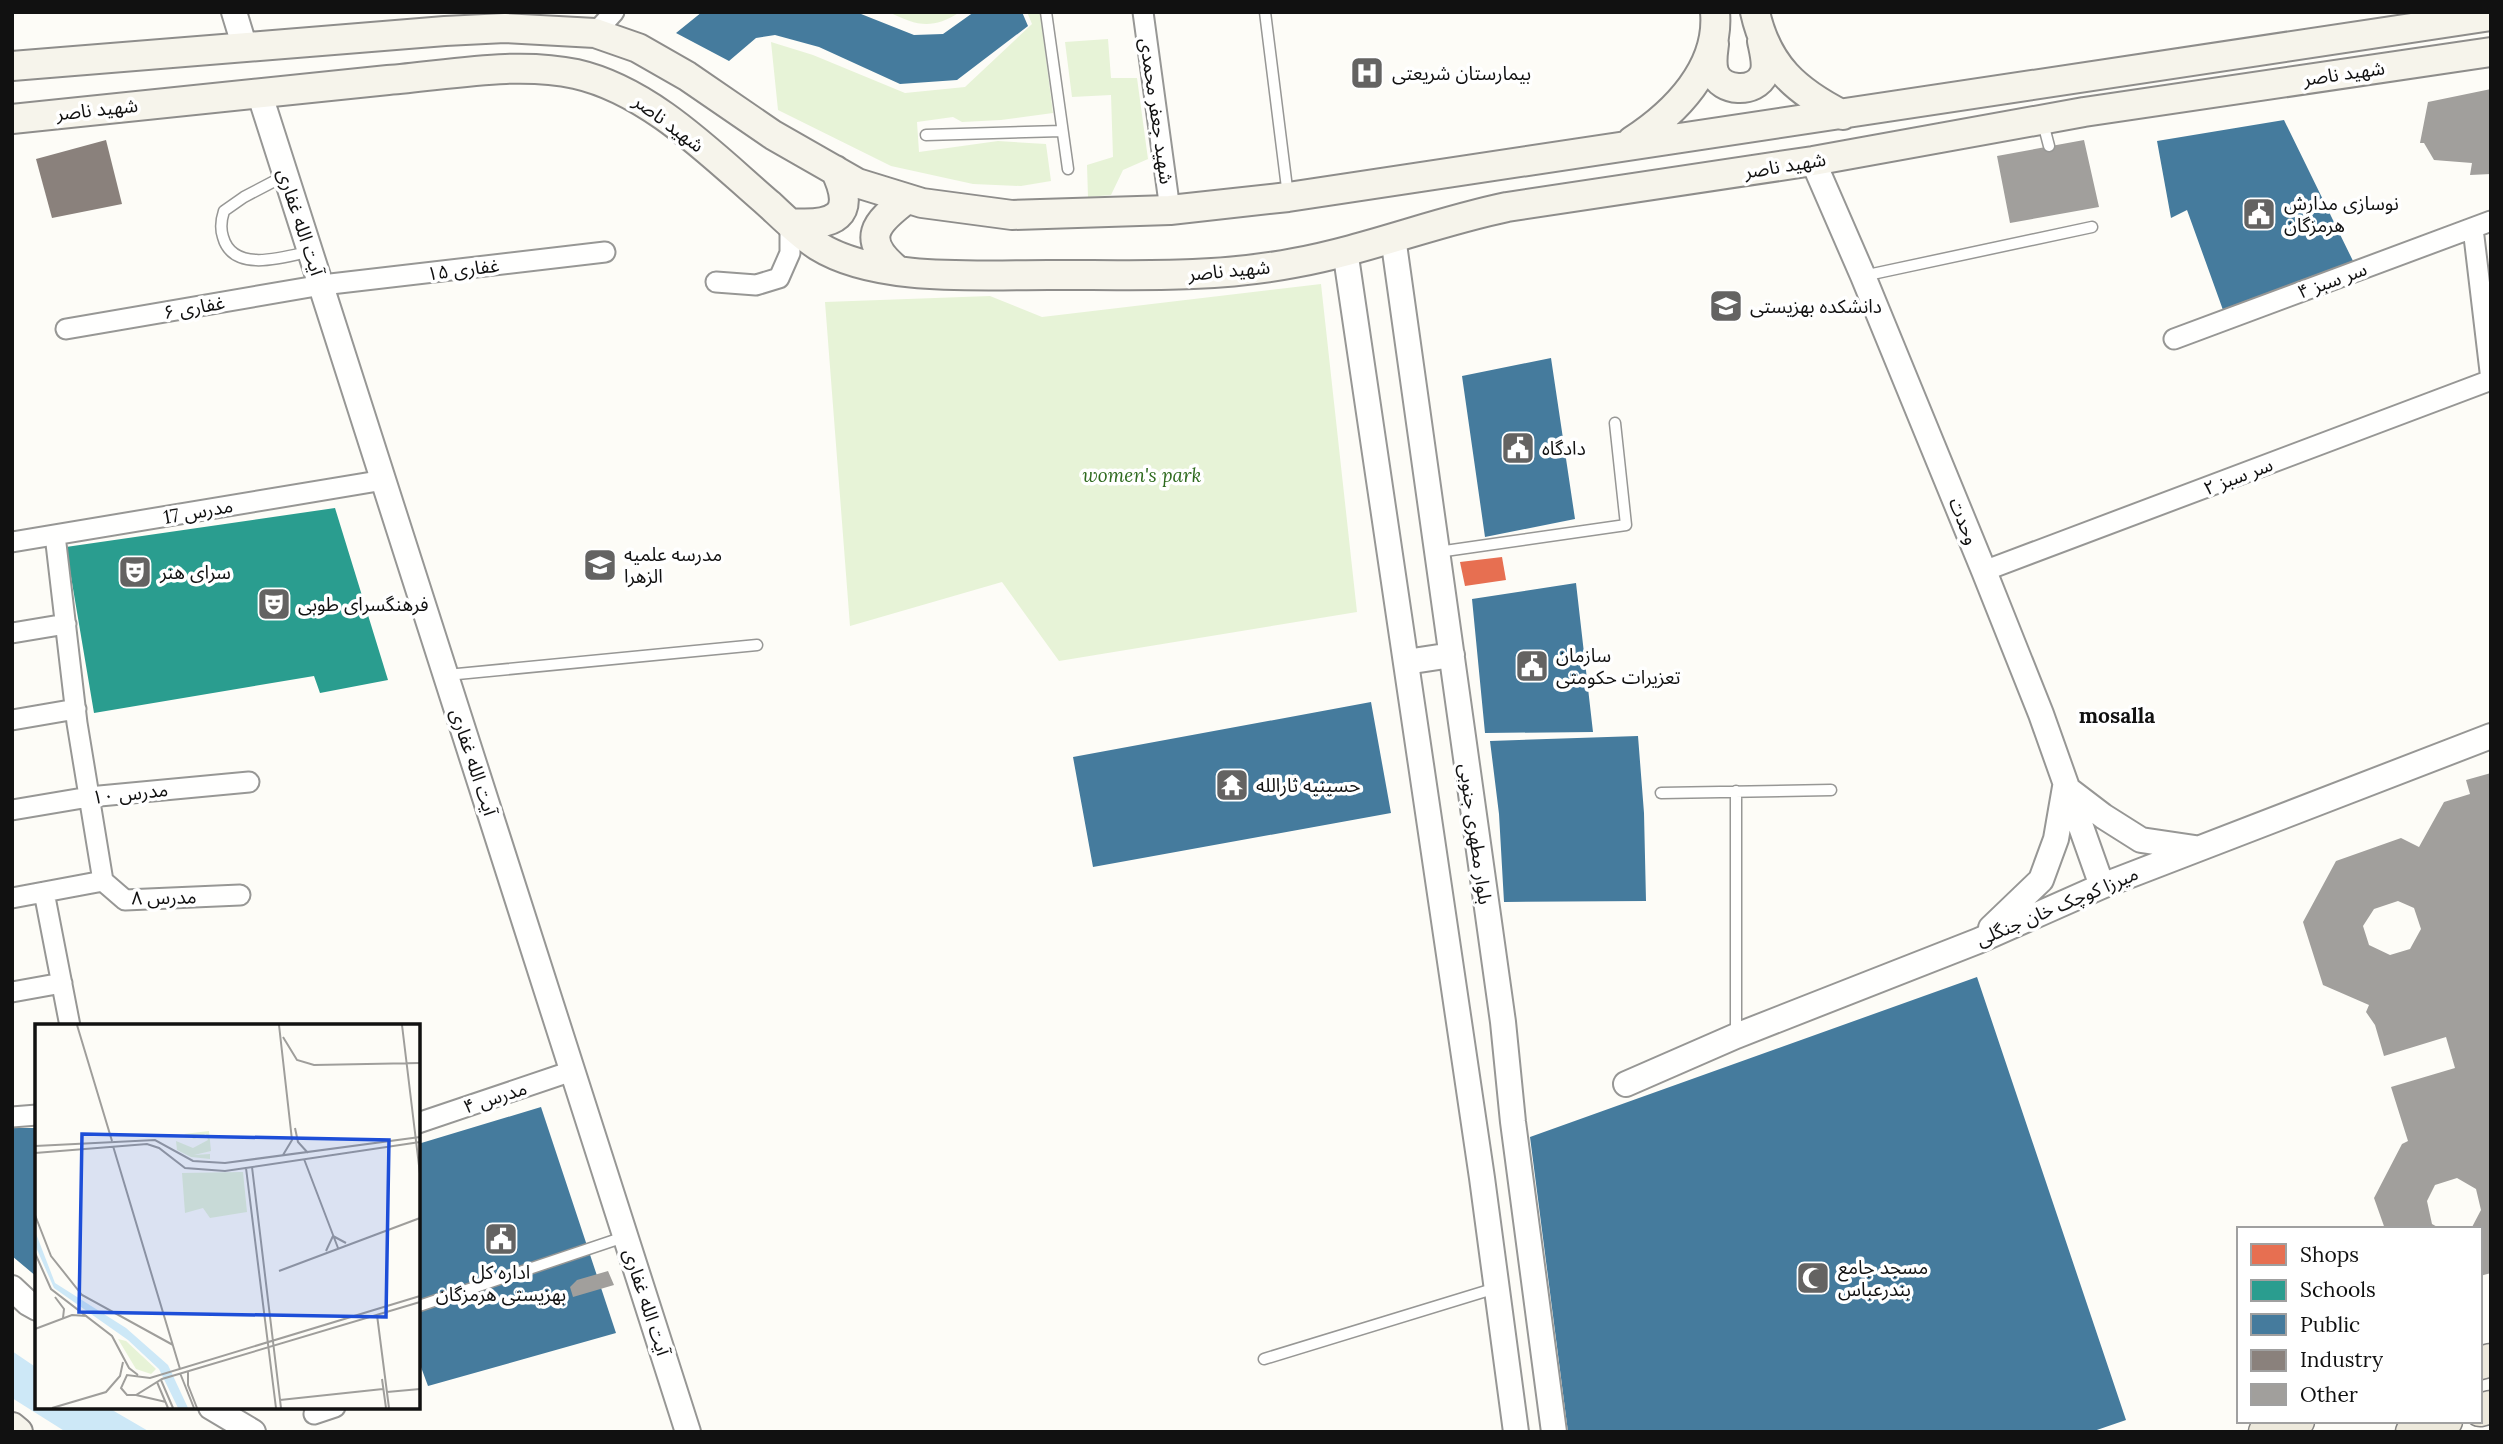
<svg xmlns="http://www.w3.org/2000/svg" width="2503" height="1444" font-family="Lora,'Noto Sans Arabic',serif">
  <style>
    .green { fill: #e7f3d7 }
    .water { fill: #cde8f7 }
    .shops { fill: #e76f51 }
    .schools { fill: #2a9d8f }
    .public { fill: #457b9d }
    .industry { fill: #8a817c }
    .building { fill: #a19f9c; fill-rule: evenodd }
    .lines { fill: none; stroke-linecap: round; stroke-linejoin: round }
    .service-casing { stroke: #979795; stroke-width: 13 }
    .minor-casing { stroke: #979795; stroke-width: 23 }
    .tertiary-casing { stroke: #979795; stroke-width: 28 }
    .secondary-casing { stroke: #8e8d8b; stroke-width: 32 }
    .primary-casing { stroke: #858482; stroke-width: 35 }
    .service { stroke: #fffffe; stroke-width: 10 }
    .minor { stroke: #fffffe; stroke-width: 19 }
    .tertiary { stroke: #fffffe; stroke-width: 24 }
    .secondary { stroke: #f6f4eb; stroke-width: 28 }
    .primary { stroke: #ede9dc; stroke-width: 32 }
    .labels { text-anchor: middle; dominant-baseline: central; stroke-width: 7; stroke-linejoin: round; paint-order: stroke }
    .poi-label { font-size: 19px; fill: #111; stroke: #fff; text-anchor: start }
    .street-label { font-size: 19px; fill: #111; stroke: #fff }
    .park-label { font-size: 19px; font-style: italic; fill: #2f6b1f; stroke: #fff }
    .neighbourhood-label { font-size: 21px; font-weight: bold; fill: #111; stroke: #fff }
    .inset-road { fill: none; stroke: #9f9e9b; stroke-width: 2 }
    .view { fill: #1d4ed8; fill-opacity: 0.15; stroke: #1d4ed8; stroke-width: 3.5 }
    .inset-edge { fill: none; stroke: #111; stroke-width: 3.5 }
  </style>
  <rect width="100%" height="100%" fill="#fdfcf7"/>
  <path class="green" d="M 889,12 L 960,12 C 932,30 917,26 889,12 Z
    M 1027,12 L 1040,12 L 1053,113 L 1001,120 L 962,122 L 953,117 L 917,122 L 919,152 L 998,141 L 1046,144 L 1051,181 L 1021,186 L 973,184 L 891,166 L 778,110 L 771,42 L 813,55 L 905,93 L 965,87 L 1032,24 Z
    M 1108,39 L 1111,78 L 1137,78 L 1148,159 L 1123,170 L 1111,195 L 1088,197 L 1087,165 L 1113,157 L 1111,95 L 1072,97 L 1065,42 Z
    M 1321,284 L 1357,612 L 1059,661 L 1002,582 L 850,626 L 825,302 L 990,296 L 1042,317 Z"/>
  <path class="water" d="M 12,1351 L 37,1368 L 37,1407 L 107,1407 L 150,1432 L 66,1432 L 12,1398 Z"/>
  <path class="shops" d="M 1502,557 L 1506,580 L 1465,586 L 1460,562 Z"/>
  <path class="schools" d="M 335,508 L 388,680 L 320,693 L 314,676 L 94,713 L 66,547 Z"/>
  <path class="public" d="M 702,12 L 856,12 L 914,35 L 943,34 L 974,12 L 1022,12 L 1028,26 L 957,80 L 900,84 L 819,47 L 775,35 L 756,38 L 729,61 L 676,33 Z
    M 2284,120 L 2354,263 L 2223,310 L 2187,210 L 2171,218 L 2157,141 Z
    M 1551,358 L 1575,519 L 1485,537 L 1462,376 Z
    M 1576,583 L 1593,732 L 1485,733 L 1472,599 Z
    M 1371,702 L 1391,813 L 1093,867 L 1073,757 Z
    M 1638,736 L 1644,813 L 1646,901 L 1504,902 L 1499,814 L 1490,741 Z
    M 1977,977 L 2126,1420 L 2091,1432 L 1568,1432 L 1530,1137 Z
    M 541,1107 L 616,1333 L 428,1386 L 418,1359 L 418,1144 Z
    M 12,1128 L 37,1128 L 37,1277 L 12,1256 Z"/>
  <path class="industry" d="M 106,140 L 122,204 L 52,218 L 36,159 Z"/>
  <path class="building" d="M 2491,89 L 2491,174 L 2470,175 L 2472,163 L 2434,160 L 2424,143 L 2420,143 L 2428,102 Z
    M 2084,140 L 2099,207 L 2010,223 L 1997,156 Z
    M 2491,773 L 2491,1273 L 2480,1276 L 2480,1229 L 2471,1229 L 2481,1210 L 2476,1189 L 2457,1178 L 2435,1185 L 2427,1201 L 2432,1224 L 2441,1229 L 2385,1229 L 2374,1198 L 2402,1144 L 2408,1141 L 2391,1087 L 2455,1068 L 2446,1037 L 2384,1056 L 2375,1025 L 2366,1012 L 2369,1005 L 2323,985 L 2303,922 L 2336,861 L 2401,838 L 2419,847 L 2444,802 L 2470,794 L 2466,780 ZM 2398,901 L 2414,908 L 2421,929 L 2410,949 L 2390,955 L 2369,945 L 2363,926 L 2374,909 Z
    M 608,1271 L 614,1285 L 573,1297 L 570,1287 L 577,1280 Z"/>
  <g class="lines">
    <defs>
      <path id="service" d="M 1046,12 L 1068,169
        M 1265,12 L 1288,196
        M 2043,123 L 2049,146
        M 926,135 L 1062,131
        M 286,175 L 244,197 L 224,211 C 221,220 220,228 223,237 C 233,274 285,257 311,251
        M 1863,276 L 2092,227
        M 1438,552 L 1626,525 L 1615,423
        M 447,675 L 757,645
        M 1736,791 L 1736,1036
        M 1661,793 L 1831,790
        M 419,1306 L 624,1237
        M 1264,1359 L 1496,1288"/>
      <path id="minor" d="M 1143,12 L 1170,210
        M 595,33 L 614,12
        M 2473,228 L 2491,380
        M 716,282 L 756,285 L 779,278 L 790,253 L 790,223
        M 66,329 L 322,285 L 605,252
        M 2174,339 L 2491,221
        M 55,535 L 77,723 L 103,881
        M 12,542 L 384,480
        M 1984,571 L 2491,380
        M 12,633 L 66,624
        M 12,720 L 76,709
        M 12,810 L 89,797 L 249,782
        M 44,892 L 70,1026
        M 12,898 L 103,881 L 125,900 L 240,895
        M 12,992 L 62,983
        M 12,1117 L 37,1115
        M 418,1123 L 572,1071
        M 314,1414 L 335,1407"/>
      <path id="tertiary" d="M 234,12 L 245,48
        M 259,92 L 688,1432
        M 1813,161 L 1863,276 L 1984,571 L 2041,714 L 2102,886
        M 1393,237 L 1503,1022 L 1513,1122 L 1554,1432
        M 1345,250 L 1482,1178 L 1516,1432
        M 1406,662 L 1452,655
        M 1991,928 L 2041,880 L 2056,839 L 2065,787 L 2103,816 L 2141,840 L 2195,848
        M 1626,1084 L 1736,1036 L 1978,941 L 2102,886 L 2491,736
        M 12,1288 L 28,1303 L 37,1308
        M 211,1407 L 253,1432"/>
      <path id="secondary" d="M 1755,12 C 1767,66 1796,91 1843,115
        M 1714,44 C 1713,52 1711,63 1714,72 C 1721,92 1755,94 1764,74 C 1768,65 1764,51 1762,41
        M 12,66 L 445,31 L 505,28 L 595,33 L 638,48 L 687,76 L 773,135 L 857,183 L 922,203 L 1012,215 L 1170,210 L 1288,197 L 2491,16
        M 12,119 C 138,105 263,92 388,80 C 449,75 517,61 576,74 C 651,91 714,157 770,205 C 785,219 801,235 818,246 C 879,284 988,274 1058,275 C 1137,275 1216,278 1294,263 C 1366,250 1435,222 1507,207 L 1813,161 L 2084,112 L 2491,52
        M 1632,141 C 1675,113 1720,68 1715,12
        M 790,223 C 834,226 858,217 835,170
        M 897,270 C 860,239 875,223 907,199
        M 12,1427 L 18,1432"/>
      <path id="primary" d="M 2480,1363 L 2491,1360
        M 2480,1410 L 2491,1407
        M 2265,1432 L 2298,1421
        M 2412,1432 L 2446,1421"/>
    </defs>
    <use href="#service" class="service-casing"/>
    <use href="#minor" class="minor-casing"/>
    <use href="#tertiary" class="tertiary-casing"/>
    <use href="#secondary" class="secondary-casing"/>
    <use href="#primary" class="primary-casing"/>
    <use href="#service" class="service"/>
    <use href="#minor" class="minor"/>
    <use href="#tertiary" class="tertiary"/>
    <use href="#secondary" class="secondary"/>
    <use href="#primary" class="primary"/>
  </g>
  <defs>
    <symbol id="hospital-square" viewBox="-11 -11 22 22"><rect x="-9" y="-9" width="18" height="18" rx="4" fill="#646362" stroke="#fff"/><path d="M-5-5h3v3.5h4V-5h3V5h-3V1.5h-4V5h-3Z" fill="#fff"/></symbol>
    <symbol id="civic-square" viewBox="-11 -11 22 22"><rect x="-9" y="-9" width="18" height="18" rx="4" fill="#646362" stroke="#fff"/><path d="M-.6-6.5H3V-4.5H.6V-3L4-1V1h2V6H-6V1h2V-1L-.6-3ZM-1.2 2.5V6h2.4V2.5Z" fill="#fff"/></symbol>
    <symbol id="university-square" viewBox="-11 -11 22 22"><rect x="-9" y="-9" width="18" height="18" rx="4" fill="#646362" stroke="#fff"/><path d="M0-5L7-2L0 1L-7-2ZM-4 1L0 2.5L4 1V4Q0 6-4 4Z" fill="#fff"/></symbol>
    <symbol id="theatre-square" viewBox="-11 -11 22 22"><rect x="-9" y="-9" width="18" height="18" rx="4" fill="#646362" stroke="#fff"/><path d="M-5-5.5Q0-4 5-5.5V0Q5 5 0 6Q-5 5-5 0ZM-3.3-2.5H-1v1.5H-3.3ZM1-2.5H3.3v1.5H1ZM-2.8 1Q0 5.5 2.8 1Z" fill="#fff"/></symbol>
    <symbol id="temple-square" viewBox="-11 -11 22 22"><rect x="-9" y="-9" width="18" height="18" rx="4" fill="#646362" stroke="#fff"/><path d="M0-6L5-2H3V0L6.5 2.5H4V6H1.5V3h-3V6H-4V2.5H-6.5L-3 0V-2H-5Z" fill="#fff"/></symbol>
    <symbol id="mosque-square" viewBox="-11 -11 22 22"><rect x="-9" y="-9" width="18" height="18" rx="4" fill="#646362" stroke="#fff"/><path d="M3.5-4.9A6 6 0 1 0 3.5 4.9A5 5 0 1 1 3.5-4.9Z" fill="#fff"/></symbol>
  </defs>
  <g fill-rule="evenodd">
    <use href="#hospital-square" x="1348" y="54" width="38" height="38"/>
    <use href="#civic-square" x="2240" y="195" width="38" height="38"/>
    <use href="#university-square" x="1707" y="287" width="38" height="38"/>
    <use href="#civic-square" x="1499" y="429" width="38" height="38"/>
    <use href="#university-square" x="581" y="546" width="38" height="38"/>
    <use href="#theatre-square" x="116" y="553" width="38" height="38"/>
    <use href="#theatre-square" x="255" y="585" width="38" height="38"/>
    <use href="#civic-square" x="1513" y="647" width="38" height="38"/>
    <use href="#temple-square" x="1213" y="766" width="38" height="38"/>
    <use href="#civic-square" x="482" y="1220" width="38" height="38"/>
    <use href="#mosque-square" x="1794" y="1259" width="38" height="38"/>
  </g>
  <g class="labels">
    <g class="poi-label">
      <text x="1392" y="73">بیمارستان شریعتی</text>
      <text x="2284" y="203">نوسازی مدارش<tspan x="2284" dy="22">هرمزگان</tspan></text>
      <text x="1750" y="306">دانشکده بهزیستی</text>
      <text x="1542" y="448">دادگاه</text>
      <text x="624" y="554">مدرسه علمیه<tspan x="624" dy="22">الزهرا</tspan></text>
      <text x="160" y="572">سرای هنر</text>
      <text x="298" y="604">فرهنگسرای طوبی</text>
      <text x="1556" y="655">سازمان<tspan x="1556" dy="22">تعزیرات حکومتی</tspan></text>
      <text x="1256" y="785">حسینیه ثارالله</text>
      <text x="1838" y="1267">مسجد جامع<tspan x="1838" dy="22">بندرعباس</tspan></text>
      <text x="501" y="1272" text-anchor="middle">اداره کل<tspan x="501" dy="22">بهزیستی هرمزگان</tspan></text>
    </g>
    <g class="street-label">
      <text transform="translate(2344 73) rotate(-8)">شهید ناصر</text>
      <text transform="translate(97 109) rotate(-6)">شهید ناصر</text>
      <text transform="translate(1157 111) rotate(82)">شهید جعفر محمدی</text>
      <text transform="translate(669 123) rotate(37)">شهید ناصر</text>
      <text transform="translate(1785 165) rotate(-9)">شهید ناصر</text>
      <text transform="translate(301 222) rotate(72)">آیت الله غفاری</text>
      <text transform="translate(463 269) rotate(-7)">غفاری ۱۵</text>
      <text transform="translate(1229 270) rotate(-5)">شهید ناصر</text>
      <text transform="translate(2332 280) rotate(-20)">سر سبز ۴</text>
      <text transform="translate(194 307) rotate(-10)">غفاری ۶</text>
      <text transform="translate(2238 476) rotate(-21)">سر سبز ۲</text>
      <text transform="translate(198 511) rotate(-10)">مدرس 17</text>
      <text transform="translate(1964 521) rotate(68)">وحدت</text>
      <text transform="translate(474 762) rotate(72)">آیت الله غفاری</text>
      <text transform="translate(130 793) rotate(-6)">مدرس ۱۰</text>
      <text transform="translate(1476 834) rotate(82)">بلوار مطهری جنوبی</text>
      <text transform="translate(164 897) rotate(-1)">مدرس ۸</text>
      <text transform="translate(2057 906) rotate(-23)">میرزا کوچک خان جنگلی</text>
      <text transform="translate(495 1097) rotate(-18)">مدرس ۴</text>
      <text transform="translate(647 1302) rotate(72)">آیت الله غفاری</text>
    </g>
    <g class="park-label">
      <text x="1142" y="475">women's park</text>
    </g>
    <g class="neighbourhood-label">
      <text x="2117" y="715">mosalla</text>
    </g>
  </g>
  <g transform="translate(35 1024)">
    <rect width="385" height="385" fill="#fdfcf7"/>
    <path d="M 174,107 L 176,127 L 159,131 L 175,130 L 175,135 L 156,133 L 142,126 L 141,117 L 158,124 L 173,116 L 171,110 L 159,115 L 149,110 ZM 208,148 L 212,188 L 175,194 L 168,184 L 150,189 L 147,149 ZM 83,315 L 91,317 L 121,345 L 116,350 L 101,345 Z" fill="#e7f3d7"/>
    <path d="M 0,207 L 20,259 L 91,304 L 133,341 L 153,384 L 143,384 L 124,345 L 93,316 L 19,264 L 0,221 Z" fill="#cde8f7"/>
    <path class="inset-road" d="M 42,1 L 77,117M 244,1 L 257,116 L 248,131M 367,1 L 385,150M 248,13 L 262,36 L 279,41 L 385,39M 260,104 L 263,118 L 273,129M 0,122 L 120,116 L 158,137 L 190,139 L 385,113M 78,122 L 145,345M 0,129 L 112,120 L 124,124 L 150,144 L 190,147 L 385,118M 269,135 L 303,224M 217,143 L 246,384M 211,144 L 241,384M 0,191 L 16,232 L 47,271 L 138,321M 291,227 L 298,212 L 311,219M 0,229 L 16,265 L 77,312 L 94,344 L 103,351M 244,247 L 385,194M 385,272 L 115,354 L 92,351 L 86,364 L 92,371 L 101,371 L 127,355 L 385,278M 20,273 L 29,285 L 28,294M 342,291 L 354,384M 0,305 L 37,291 L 52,292M 153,347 L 153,361 L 162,384M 145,349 L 159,384M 347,355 L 351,384M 126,356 L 138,384M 122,358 L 133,384M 352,368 L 385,365M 101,371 L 131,378M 245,376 L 348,365M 17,384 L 71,368 L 85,352 L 88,338"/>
    <path class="view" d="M 47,110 L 354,116 L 351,293 L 44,288 Z"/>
    <rect width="385" height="385" class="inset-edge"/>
  </g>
  <rect width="2503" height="1444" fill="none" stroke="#111111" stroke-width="28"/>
  <rect x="2237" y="1227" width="245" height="196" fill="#ffffff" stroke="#a0a0a0" stroke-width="2"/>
  <rect x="2251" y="1244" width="35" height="21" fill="#e76f51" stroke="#a0a0a0" stroke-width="2"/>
  <text x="2300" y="1262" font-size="21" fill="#111111">Shops</text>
  <rect x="2251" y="1280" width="35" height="21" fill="#2a9d8f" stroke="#a0a0a0" stroke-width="2"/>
  <text x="2300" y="1297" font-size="21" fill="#111111">Schools</text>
  <rect x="2251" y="1314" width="35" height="21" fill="#457b9d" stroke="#a0a0a0" stroke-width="2"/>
  <text x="2300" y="1332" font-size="21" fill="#111111">Public</text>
  <rect x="2251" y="1350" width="35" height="21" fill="#8a817c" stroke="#a0a0a0" stroke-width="2"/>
  <text x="2300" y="1367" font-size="21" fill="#111111">Industry</text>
  <rect x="2251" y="1384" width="35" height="21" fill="#a19f9c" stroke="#a0a0a0" stroke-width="2"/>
  <text x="2300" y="1402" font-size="21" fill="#111111">Other</text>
</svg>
